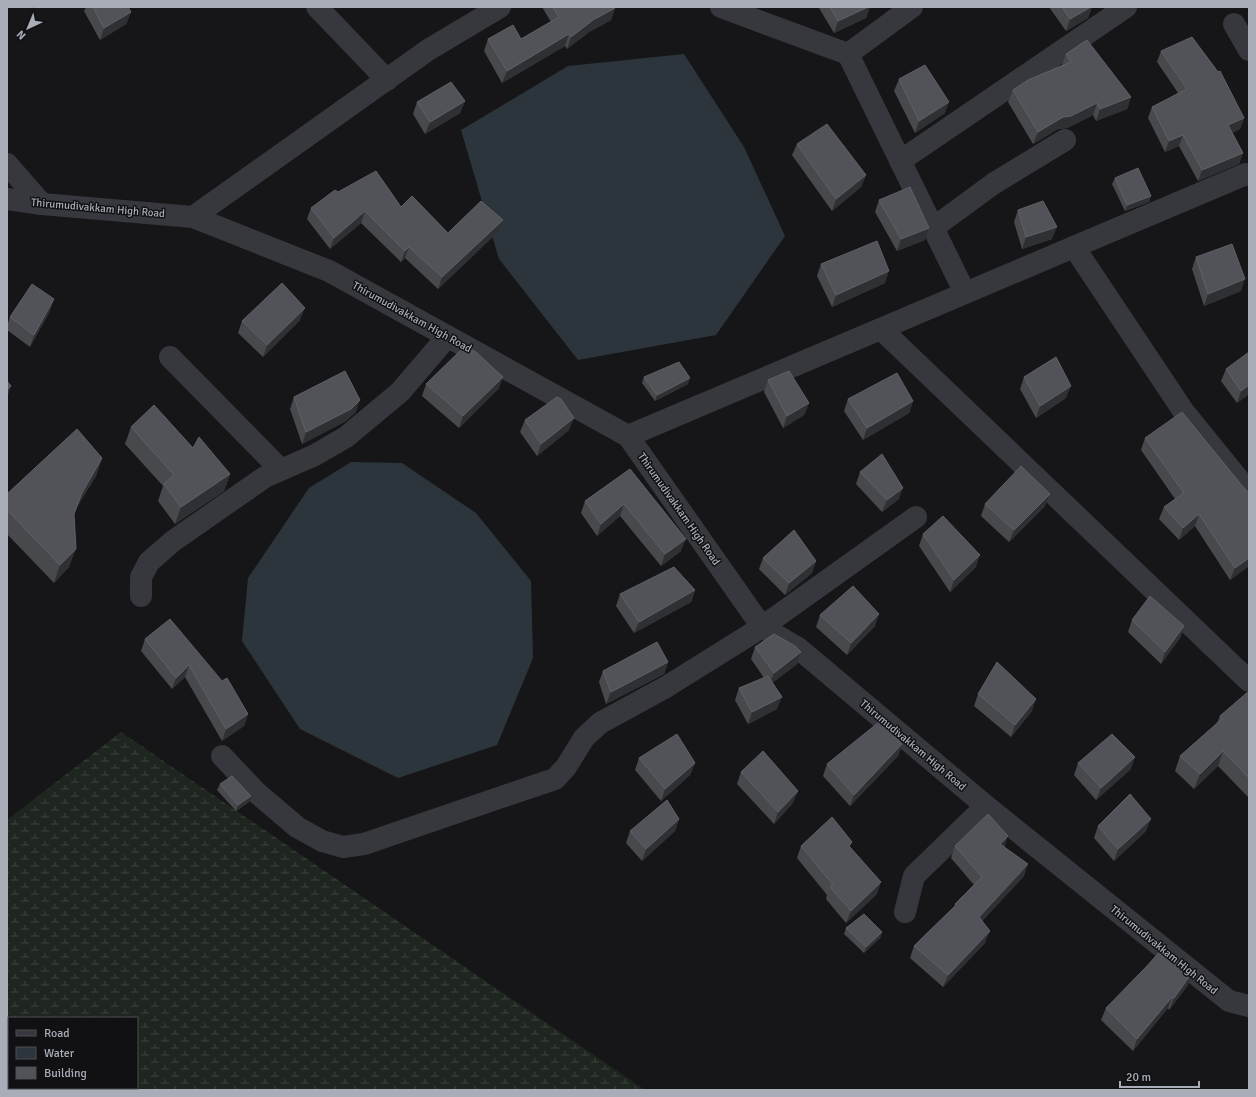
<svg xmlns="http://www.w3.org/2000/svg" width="1256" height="1097" font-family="Signika,sans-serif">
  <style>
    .wetland { fill: url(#wetland-marsh); fill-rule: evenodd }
    .water { fill: #2c353c }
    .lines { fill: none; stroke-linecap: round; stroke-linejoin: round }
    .minor { stroke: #37383d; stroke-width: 22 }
    .tertiary { stroke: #37383d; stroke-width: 22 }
    .wall { fill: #47494d }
    .shaded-wall { fill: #2f3033 }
    .building { fill: #525359; stroke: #5f6168 }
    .labels { text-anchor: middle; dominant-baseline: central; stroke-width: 3; stroke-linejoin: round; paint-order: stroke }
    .street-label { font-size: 11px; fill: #a8adb8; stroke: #111113 }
  </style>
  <defs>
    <pattern id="wetland-marsh" width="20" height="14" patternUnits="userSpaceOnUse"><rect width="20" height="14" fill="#1e261f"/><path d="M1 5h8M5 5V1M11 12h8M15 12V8" fill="none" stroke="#3c433d"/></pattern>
  </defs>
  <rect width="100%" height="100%" fill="#161618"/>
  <path class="wetland" d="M 121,732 L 645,1090 L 7,1090 L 7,820 ZM 9,1018 L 137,1018 L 137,1088 L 9,1088 Z"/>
  <path class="water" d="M 684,54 L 744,147 L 785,236 L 716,335 L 578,360 L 499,259 L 461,130 L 568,66 Z
    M 351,462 L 402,463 L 476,513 L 531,581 L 533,658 L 497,745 L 398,778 L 300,729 L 242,641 L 248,578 L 309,488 Z"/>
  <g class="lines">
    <path class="minor" d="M 317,7 L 387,80
      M 721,7 L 848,54
      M 912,7 L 848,54 L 965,293
      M 1234,24 L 1249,50
      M 900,161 L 1126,7
      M 7,164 L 42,204
      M 193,217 L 428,50 L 500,7
      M 933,228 L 993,184 L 1065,140
      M 1074,247 L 1184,412 L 1249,492
      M 881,329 L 1249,681
      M 170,357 L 281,470
      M 628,436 L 1246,174 L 1249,175
      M 141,596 L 141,577 L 149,562 L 173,541 L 265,477 L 315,455 L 346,437 L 400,392 L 447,337
      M 222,756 L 257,793 L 297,827 L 322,841 L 343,847 L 364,844 L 537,785 L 555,779 L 566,767 L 584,738 L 600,723 L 666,687 L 762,627 L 916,517
      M 905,912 L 914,876 L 986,806"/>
    <path class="tertiary" d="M 7,199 L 42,204 L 193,217 L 329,271 L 628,436 L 762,627 L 798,648 L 986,806 L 1229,1001 L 1249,1006"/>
  </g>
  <path class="wall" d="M 86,7 L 128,7 L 131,12 L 126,24 L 100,40 L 84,11 Z
    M 542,7 L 615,7 L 611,20 L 589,32 L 567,49 L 565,46 L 502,83 L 484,51 L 488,39 L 521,39 L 551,22 Z
    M 820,7 L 870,7 L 866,18 L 834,33 L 819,8 Z
    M 1049,7 L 1092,7 L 1088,18 L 1066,31 Z
    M 1161,51 L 1244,118 L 1240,129 L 1232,133 L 1243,153 L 1239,164 L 1198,181 L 1179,146 L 1165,152 L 1148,118 L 1152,107 L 1178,93 L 1157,62 Z
    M 1066,54 L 1131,97 L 1127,109 L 1096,121 L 1093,115 L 1067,128 L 1058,129 L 1033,144 L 1008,102 L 1013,90 L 1062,65 Z
    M 899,79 L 945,113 L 915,133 L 894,91 Z
    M 465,101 L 460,113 L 425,134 L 413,114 L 417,102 Z
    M 797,144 L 866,175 L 861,187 L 832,211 L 792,155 Z
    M 1115,178 L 1151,196 L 1149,202 L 1125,211 L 1112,184 Z
    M 338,192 L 401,207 L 448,233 L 499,231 L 438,289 L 405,258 L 401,262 L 361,223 L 330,249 L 307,219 L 311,208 Z
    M 879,200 L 925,240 L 897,251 L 875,212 Z
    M 1018,210 L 1052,239 L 1022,249 L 1014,222 Z
    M 1196,257 L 1241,291 L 1204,306 L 1192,269 Z
    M 821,264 L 885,283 L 832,307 L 817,276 Z
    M 50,311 L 30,347 L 7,330 L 7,326 L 10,317 Z
    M 300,320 L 263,357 L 238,333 L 242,321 Z
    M 1226,369 L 1249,394 L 1237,403 L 1221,381 Z
    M 644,377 L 688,384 L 655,401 L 642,383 Z
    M 1024,377 L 1066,398 L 1036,418 L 1020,389 Z
    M 768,380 L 809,403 L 804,415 L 783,428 L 764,392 Z
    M 426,384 L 499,388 L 459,428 L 422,396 Z
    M 294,397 L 356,412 L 346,421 L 302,444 L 290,409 Z
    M 848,399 L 913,401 L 909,413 L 863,440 L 844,411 Z
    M 525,420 L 569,430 L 537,456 L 520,432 Z
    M 131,427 L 193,448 L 230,474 L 224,491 L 175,524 L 158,501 L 163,486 L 125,444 Z
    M 1145,438 L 1244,488 L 1249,493 L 1249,566 L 1230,580 L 1195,526 L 1179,540 L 1159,519 L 1164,507 L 1175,499 L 1141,450 Z
    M 102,458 L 96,476 L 75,510 L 74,514 L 69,567 L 54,583 L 7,534 L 7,494 Z
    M 630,469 L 681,551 L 661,566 L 620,516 L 597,536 L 581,513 L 585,501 Z
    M 860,472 L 899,499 L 882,512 L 856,484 Z
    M 985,504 L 1045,506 L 1009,542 L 981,516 Z
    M 923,534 L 976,567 L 950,592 L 919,546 Z
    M 763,558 L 816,561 L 812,573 L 785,595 L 759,569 Z
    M 695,590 L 691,602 L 634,633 L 616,606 L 620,594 Z
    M 820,615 L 875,626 L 847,655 L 816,627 Z
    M 1132,620 L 1184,626 L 1180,638 L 1161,664 L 1128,632 Z
    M 145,639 L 222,681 L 248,714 L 244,726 L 222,741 L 185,677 L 172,689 L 141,651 Z
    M 755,647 L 801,652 L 797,664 L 772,683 L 777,709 L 748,724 L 735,700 L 739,688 L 764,678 L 751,659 Z
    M 668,662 L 664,674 L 606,704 L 599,682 L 603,671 Z
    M 1249,691 L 1249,798 L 1218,766 L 1194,789 L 1175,771 L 1180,756 L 1217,723 L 1220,716 Z
    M 978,694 L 1032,711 L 1011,737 L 974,706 Z
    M 902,744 L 898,756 L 850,806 L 823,776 L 827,764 Z
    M 639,758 L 695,763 L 690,775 L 661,801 L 635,770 Z
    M 1078,763 L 1131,769 L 1096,800 L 1074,775 Z
    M 741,772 L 793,803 L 774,824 L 737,784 Z
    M 220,784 L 249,802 L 236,811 L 217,790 Z
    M 679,819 L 675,831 L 642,861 L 626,843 L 630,831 Z
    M 1098,826 L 1146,831 L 1114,861 L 1094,838 Z
    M 801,846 L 850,847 L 877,894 L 846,923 L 826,899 L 827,895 L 797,858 Z
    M 955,846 L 1004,847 L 1024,876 L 982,921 L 985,943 L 943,987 L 910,958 L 914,946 L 954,907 L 955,904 L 974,885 L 951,858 Z
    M 846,928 L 882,932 L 880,938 L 864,953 L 844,934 Z
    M 1188,985 L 1169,1010 L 1168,1008 L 1133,1051 L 1101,1020 L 1106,1008 Z"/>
  <path class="shaded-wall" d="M 868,7 L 870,7 L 866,18 L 834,33 L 838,21 Z
    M 1091,7 L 1092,7 L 1088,18 L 1066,31 L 1070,19 Z
    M 615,8 L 611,20 L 589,32 L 567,49 L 571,37 L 593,20 Z
    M 131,12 L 126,24 L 100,40 L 104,28 Z
    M 569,34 L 565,46 L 502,83 L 507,71 Z
    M 1131,97 L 1127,109 L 1096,121 L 1100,109 Z
    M 465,101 L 460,113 L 425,134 L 430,122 Z
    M 949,102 L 945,113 L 915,133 L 919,121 Z
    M 1097,103 L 1093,115 L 1067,128 L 1058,129 L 1033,144 L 1038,132 L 1063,117 Z
    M 1244,118 L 1240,129 L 1224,136 L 1228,125 Z
    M 1183,135 L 1179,146 L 1165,152 L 1169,141 Z
    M 1243,153 L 1239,164 L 1198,181 L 1202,170 Z
    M 866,175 L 861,187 L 832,211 L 836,199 Z
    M 1151,196 L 1149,202 L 1125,211 L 1127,205 Z
    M 365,211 L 361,223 L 330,249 L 334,238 Z
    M 503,220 L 499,231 L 438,289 L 442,277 Z
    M 1057,227 L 1052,239 L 1022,249 L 1026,237 Z
    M 929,228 L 925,240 L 897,251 L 901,239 Z
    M 409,247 L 405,258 L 401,262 L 405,251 Z
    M 889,271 L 885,283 L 832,307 L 836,295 Z
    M 1245,279 L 1241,291 L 1204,306 L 1208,294 Z
    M 54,299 L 50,311 L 30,347 L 34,335 Z
    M 305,308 L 300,320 L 263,357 L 267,345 Z
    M 503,377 L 499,388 L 459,428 L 463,416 Z
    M 690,378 L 688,384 L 655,401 L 657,395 Z
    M 1249,385 L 1249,394 L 1237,403 L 1241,391 Z
    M 11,386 L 7,398 L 7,390 Z
    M 1071,386 L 1066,398 L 1036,418 L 1040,406 Z
    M 360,400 L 356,412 L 346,421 L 302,444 L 306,432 Z
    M 913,401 L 909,413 L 863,440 L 867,428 Z
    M 809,403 L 804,415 L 783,428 L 787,416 Z
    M 574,418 L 569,430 L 537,456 L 541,444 Z
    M 102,458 L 96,476 L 75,510 L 82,493 Z
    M 230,474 L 224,491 L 175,524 L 181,507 Z
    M 903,488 L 899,499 L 882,512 L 887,500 Z
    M 1050,494 L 1045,506 L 1009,542 L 1014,530 Z
    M 624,504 L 620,516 L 597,536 L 601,524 Z
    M 1199,514 L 1195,526 L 1179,540 L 1183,528 Z
    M 686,539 L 681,551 L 661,566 L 665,554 Z
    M 76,549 L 69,567 L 54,583 L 60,565 Z
    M 980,555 L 976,567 L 950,592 L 954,580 Z
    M 1249,558 L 1249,566 L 1230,580 L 1235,568 Z
    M 816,561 L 812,573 L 785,595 L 789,583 Z
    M 695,590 L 691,602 L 634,633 L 639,622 Z
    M 879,614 L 875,626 L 847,655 L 851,643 Z
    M 1184,626 L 1180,638 L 1161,664 L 1165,652 Z
    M 801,652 L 797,664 L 769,685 L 774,673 Z
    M 668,662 L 664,674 L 606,704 L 611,692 Z
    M 189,665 L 185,677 L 172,689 L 176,678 Z
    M 782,697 L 777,709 L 748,724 L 752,712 Z
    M 1036,699 L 1032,711 L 1011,737 L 1015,725 Z
    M 248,714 L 244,726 L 222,741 L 226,729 Z
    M 902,744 L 898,756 L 850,806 L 854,795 Z
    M 1223,751 L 1218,766 L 1194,789 L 1200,774 Z
    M 1135,757 L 1131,769 L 1096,800 L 1101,788 Z
    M 695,763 L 690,775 L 661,801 L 665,789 Z
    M 798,791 L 793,803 L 774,824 L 778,812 Z
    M 251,796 L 249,802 L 236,811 L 238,805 Z
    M 679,819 L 675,831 L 642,861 L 646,849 Z
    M 1151,819 L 1146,831 L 1114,861 L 1118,849 Z
    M 1008,836 L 1004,848 L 1000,844 Z
    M 1028,864 L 1024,876 L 975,929 L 979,917 Z
    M 881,882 L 877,894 L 846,923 L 851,911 Z
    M 990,931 L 985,943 L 943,987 L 948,975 Z
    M 882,932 L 880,938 L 864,953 L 866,947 Z
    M 1192,973 L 1188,985 L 1169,1010 L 1174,998 Z
    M 1172,997 L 1168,1008 L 1133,1051 L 1137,1039 Z"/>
  <path class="building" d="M 93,7 L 128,7 L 131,12 L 104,28 Z
    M 553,7 L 615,7 L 615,8 L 593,20 L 571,37 L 569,34 L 507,71 L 488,39 L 513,25 L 521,39 L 559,17 Z
    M 830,7 L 868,7 L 838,21 Z
    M 1062,7 L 1091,7 L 1070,19 Z
    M 1192,37 L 1218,72 L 1220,71 L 1244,118 L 1228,125 L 1243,153 L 1202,170 L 1183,135 L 1169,141 L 1152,107 L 1187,89 L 1161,51 Z
    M 1087,40 L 1131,97 L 1100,109 L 1097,103 L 1071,116 L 1063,117 L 1038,132 L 1013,90 L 1028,80 L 1071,62 L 1066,54 Z
    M 925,65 L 949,102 L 919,121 L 899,79 Z
    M 451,82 L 465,101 L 430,122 L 417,102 Z
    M 827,124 L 866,175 L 836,199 L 797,144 Z
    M 1138,168 L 1151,196 L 1127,205 L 1115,178 Z
    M 376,171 L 401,207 L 412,196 L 448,233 L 481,201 L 503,220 L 442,277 L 409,247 L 405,251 L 365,211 L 334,238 L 311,208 L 335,190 L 338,192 Z
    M 910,187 L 929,228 L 901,239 L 879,200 Z
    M 1043,201 L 1057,227 L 1026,237 L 1018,210 Z
    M 877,241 L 889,271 L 836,295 L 821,264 Z
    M 1232,244 L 1245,279 L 1208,294 L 1196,257 Z
    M 282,283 L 305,308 L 267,345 L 242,321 Z
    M 32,284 L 54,299 L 34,335 L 10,317 Z
    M 465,346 L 476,352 L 503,377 L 463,416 L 426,384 Z
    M 1249,352 L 1249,385 L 1241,391 L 1226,369 Z
    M 1056,357 L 1071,386 L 1040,406 L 1024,377 Z
    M 679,362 L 690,378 L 657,395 L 644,377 Z
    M 345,371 L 360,400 L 351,409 L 306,432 L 294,397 Z
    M 789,371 L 809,403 L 787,416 L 768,380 Z
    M 897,373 L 913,401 L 867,428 L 848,399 Z
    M 7,381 L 11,386 L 7,390 Z
    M 557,397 L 561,399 L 574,418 L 541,444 L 525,420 Z
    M 154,405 L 193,448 L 199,437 L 230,474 L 181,507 L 164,484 L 174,475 L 131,427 Z
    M 1182,412 L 1244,488 L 1249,493 L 1249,558 L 1235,568 L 1199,514 L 1183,528 L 1164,507 L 1184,493 L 1145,438 Z
    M 77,429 L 102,458 L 82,493 L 74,514 L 76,549 L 60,565 L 7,510 L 7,494 Z
    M 882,454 L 903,488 L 887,500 L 860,472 Z
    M 1021,466 L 1050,494 L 1014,530 L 985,504 Z
    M 630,469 L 686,539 L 665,554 L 624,504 L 601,524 L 585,501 Z
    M 943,516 L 980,555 L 954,580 L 923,534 Z
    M 794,530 L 816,561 L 789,583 L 763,558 Z
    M 674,567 L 695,590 L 639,622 L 620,594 Z
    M 853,586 L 879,614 L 851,643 L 820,615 Z
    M 1150,596 L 1184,626 L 1165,652 L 1132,620 Z
    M 170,619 L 222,681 L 227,678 L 248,714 L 226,729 L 189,665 L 176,678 L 145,639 Z
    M 774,634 L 795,646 L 801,652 L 774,673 L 755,647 Z
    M 657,642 L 668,662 L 611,692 L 603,671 Z
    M 997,662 L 1036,699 L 1015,725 L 978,694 Z
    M 768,676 L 782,697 L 752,712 L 739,688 Z
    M 1249,691 L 1249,778 L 1223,751 L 1200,774 L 1180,756 L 1222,719 L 1220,716 Z
    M 879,722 L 902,744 L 854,795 L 827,764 Z
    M 677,734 L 695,763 L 665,789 L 639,758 Z
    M 1112,734 L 1135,757 L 1101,788 L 1078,763 Z
    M 763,751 L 798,791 L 778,812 L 741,772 Z
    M 232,776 L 251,796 L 238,805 L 220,784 Z
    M 1130,794 L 1151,819 L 1118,849 L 1098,826 Z
    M 667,800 L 679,819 L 646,849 L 630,831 Z
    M 988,814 L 1008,836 L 1000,844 L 1028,864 L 979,917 L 990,931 L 948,975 L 914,946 L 956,905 L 955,904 L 982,877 L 955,846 Z
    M 832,817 L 852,842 L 849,846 L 881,882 L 851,911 L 830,887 L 833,885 L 801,846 Z
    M 864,914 L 882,932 L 866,947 L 846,928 Z
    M 1163,948 L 1192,973 L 1174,998 L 1172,997 L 1137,1039 L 1106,1008 L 1147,966 Z"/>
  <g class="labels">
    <g class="street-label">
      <text transform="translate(98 208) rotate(5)">Thirumudivakkam High Road</text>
      <text transform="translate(412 317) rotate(29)">Thirumudivakkam High Road</text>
      <text transform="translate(679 509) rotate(55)">Thirumudivakkam High Road</text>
      <text transform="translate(913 745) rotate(40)">Thirumudivakkam High Road</text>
      <text transform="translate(1164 950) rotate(39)">Thirumudivakkam High Road</text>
    </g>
  </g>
  <rect width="1256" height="1097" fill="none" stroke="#a8adb8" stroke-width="16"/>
  <rect x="8" y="1017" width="130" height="72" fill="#111113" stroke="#4d4f55"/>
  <rect x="16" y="1030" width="20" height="6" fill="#37383d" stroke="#4d4f55"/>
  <text x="44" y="1037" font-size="12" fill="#a8adb8">Road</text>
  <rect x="16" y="1047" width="20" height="12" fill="#2c353c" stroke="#4d4f55"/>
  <text x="44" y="1057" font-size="12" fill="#a8adb8">Water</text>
  <rect x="16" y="1067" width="20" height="12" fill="#525359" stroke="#4d4f55"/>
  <text x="44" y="1077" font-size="12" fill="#a8adb8">Building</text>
  <g transform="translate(28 28) rotate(224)" stroke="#111113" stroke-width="3" paint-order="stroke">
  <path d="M0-3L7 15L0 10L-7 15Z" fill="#a8adb8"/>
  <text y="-6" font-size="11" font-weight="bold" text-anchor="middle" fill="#a8adb8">N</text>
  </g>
  <path d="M1120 1081v6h79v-6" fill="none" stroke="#a8adb8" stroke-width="2"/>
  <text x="1126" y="1081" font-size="12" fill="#a8adb8" stroke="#111113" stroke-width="3" paint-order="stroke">20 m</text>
</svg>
